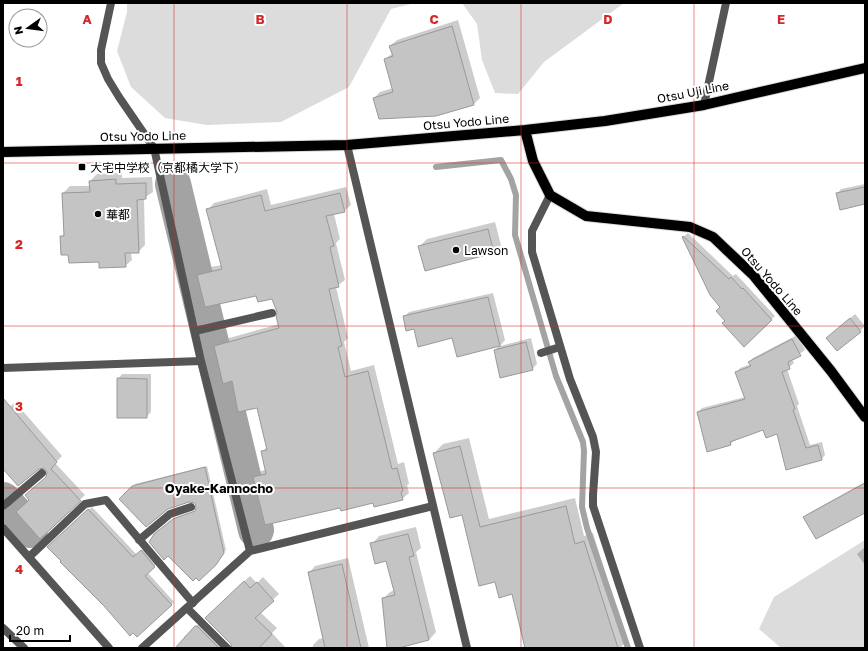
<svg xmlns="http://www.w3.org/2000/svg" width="868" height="651" font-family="'Golos Text','Noto Sans JP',sans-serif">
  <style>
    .green { fill: #dcdcdc }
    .shadow { fill: #0003 }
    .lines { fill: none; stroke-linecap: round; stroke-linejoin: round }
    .stream { stroke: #a3a3a3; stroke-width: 6 }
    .river { stroke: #a3a3a3; stroke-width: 36 }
    .building { fill: #c4c4c4; stroke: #999 }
    .primary-casing { stroke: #dbdbdb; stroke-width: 12 }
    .service { stroke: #555; stroke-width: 8 }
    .minor { stroke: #555; stroke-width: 8 }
    .tertiary { stroke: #555; stroke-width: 8 }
    .primary { stroke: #000; stroke-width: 10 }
    .grid { fill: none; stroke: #d62828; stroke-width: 1; stroke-opacity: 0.55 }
    .poi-dot { fill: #000; stroke: #fff; stroke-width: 1.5 }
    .labels { text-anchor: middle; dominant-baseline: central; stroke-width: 4; stroke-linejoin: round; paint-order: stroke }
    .street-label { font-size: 12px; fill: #000; stroke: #fff }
    .poi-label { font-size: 12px; fill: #000; stroke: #fff; text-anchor: start }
    .neighbourhood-label { font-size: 13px; font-weight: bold; fill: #000; stroke: #fff }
    .grid-label { font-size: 13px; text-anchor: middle; font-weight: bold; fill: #d62828; stroke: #fff; stroke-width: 4; stroke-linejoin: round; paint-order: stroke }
  </style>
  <rect width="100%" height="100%" fill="#fff"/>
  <path class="green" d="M 127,3 L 415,3 L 391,9 L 349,87 L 281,122 L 207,125 L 165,118 L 131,87 L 117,51 L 127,12 Z
    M 462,3 L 624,3 L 544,62 L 518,94 L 495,93 L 482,60 L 477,24 Z
    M 865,540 L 865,648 L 781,648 L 759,629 L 774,597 Z"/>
  <path class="shadow" d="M 458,20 L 480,98 L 474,104 L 436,115 L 374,98 L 380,92 L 393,88 L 385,59 L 393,53 L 390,46 L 397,40 Z
    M 122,173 L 122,178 L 152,177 L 153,192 L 144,198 L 145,245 L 138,252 L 131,252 L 132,260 L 125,266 L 69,254 L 61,237 L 65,233 L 63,193 L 70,186 L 91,186 L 90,181 L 97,174 Z
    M 865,184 L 865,203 L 837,194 L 841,189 Z
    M 346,187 L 351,205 L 344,211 L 334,214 L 340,239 L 336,243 L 345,280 L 336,287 L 348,338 L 344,342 L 351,371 L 374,365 L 398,464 L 404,462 L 409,484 L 407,485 L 409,493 L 402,499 L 341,507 L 254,477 L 261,471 L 266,470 L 262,452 L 267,447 L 257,407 L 232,380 L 215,346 L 222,340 L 279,324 L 278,311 L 273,298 L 257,295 L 198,275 L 204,268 L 222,265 L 208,210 L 214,203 L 267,189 L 271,205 Z
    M 495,222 L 501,245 L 494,252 L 419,247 L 427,239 Z
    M 688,233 L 733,276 L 736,274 L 775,316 L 744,346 L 726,320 L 721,307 L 683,237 Z
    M 493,293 L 505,340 L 500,346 L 531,338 L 537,364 L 532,369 L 495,350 L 500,345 L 453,337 L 415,328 L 404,317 L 409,312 Z
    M 855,314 L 865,326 L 860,331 L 827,338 Z
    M 797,335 L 805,350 L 792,359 L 794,363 L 787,369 L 799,404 L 797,406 L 810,445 L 822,442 L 825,455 L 821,460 L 778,433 L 764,428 L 735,440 L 730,444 L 698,412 L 702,408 L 745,397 L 736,373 L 740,368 L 751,364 L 749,362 L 753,358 Z
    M 122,374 L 151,374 L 151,412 L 146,417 L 118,379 Z
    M 15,402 L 62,456 L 55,463 L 85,495 L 40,538 L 48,471 L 45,467 L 3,467 L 3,413 Z
    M 469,438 L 489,519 L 575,498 L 584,536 L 593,533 L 627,641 L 620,648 L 526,648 L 512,593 L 496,581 L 434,453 L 443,444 Z
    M 207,466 L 226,550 L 218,561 L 158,532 L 176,517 L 197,510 L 196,502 L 120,499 L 135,484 Z
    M 865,482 L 865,511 L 804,517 L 809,513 Z
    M 92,507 L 137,555 L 144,548 L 157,563 L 148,573 L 174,602 L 137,636 L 49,547 Z
    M 416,527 L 421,548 L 416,552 L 436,632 L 429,640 L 388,648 L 383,599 L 390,592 L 395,590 L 387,560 L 372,544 L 379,536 Z
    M 865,547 L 865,565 L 857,554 Z
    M 348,558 L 369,648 L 313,648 L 313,645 L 319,639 L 324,638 L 309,573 L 315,566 Z
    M 250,576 L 257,583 L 263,577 L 279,594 L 260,612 L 277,628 L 272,633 L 286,648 L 184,648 L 186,639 L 184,637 L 202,621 L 232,647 L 232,644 L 206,618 Z"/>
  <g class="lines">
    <path class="stream" d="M 436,167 L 501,160 L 511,179 L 516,195 L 515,235 L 556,376 L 583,442 L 584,451 L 582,507 L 587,528 L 628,648"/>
    <path class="river" d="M 173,184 L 256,530
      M 3,500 L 30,530"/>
  </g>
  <path class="building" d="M 452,26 L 474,105 L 436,116 L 379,119 L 373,98 L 393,92 L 384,59 L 393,56 L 389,46 Z
    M 116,179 L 116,184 L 146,183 L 146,199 L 137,200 L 139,253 L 125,253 L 126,267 L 99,268 L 99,262 L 69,263 L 68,255 L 61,255 L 60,236 L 64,236 L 62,193 L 90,192 L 89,181 Z
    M 865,187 L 865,204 L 840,210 L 836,193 Z
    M 340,193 L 345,212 L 326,216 L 334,246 L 330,247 L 339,287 L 329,289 L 342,346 L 338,347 L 345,377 L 368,371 L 392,469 L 397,468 L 403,491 L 401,492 L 403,500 L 374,507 L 373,503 L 341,511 L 340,508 L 265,525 L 253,477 L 266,474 L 261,451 L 267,450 L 257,408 L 238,412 L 232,381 L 223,384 L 214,346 L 279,328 L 276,316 L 277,312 L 272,299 L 258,302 L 256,296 L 205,307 L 197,275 L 222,269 L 206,209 L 261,195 L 265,211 Z
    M 488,229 L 494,253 L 425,271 L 418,246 Z
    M 683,236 L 729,279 L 731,277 L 742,289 L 743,288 L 772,320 L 744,347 L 722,323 L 725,321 L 716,311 L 720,307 L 710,295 L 682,237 Z
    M 488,297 L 500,346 L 457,357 L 452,338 L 418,347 L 414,329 L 406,331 L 403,316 Z
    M 850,318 L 861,332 L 837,351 L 826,338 Z
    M 792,339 L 801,356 L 788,362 L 790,369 L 782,372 L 795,409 L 793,410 L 806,448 L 818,445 L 822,460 L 786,470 L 777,434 L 766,438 L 763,430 L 730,442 L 731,445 L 707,452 L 697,412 L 745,399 L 735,372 L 751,366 L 748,362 Z
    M 526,342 L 533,370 L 500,378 L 494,350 Z
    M 117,378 L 147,379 L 147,418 L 117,418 Z
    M 3,398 L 57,462 L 51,469 L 81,501 L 40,539 L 16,512 L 29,500 L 25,495 L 46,477 L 47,472 L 44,468 L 39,469 L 18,486 L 3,469 Z
    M 460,446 L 480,527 L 566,506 L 575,544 L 584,541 L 618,648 L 525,648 L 512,594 L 499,598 L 495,582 L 479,586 L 462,515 L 450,518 L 433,453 Z
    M 205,467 L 224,553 L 216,565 L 199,581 L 196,578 L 193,581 L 168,556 L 164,560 L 149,542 L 154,534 L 173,519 L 195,511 L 196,508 L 195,503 L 189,502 L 168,509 L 146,527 L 119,499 L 132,486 Z
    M 865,483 L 865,513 L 816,539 L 803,517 Z
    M 88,509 L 133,557 L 141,550 L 155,567 L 145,576 L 172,605 L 137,637 L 133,633 L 130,636 L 104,606 L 60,562 L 61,561 L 47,547 Z
    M 408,534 L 414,556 L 409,557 L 429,640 L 399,648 L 387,648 L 382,598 L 395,595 L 386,561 L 375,564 L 370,543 Z
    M 342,564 L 361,648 L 325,648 L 308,572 Z
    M 244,581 L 250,588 L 257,582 L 274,601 L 255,618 L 272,634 L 259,648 L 232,648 L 231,644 L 205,618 Z
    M 195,626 L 197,626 L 219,648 L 175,648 Z"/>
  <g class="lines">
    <defs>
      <path id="primary" d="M 525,130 L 533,161 L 550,195 L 586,216 L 690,227 L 713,237 L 754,276 L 831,371 L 865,417
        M 3,152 L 347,145 L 525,130 L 605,121 L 704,105 L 865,68"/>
    </defs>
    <use href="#primary" class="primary-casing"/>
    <path class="service" d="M 195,331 L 272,313
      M 541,353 L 560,347
      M 8,502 L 42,473
      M 139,540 L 170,514 L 191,507
      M 29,557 L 85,504 L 106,500 L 193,603
      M 187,608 L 227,648
      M 3,628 L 24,648"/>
    <path class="minor" d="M 111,3 L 101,50 L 101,63 L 108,79 L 119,97 L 154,148 L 201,361 L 250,551
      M 704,105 L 726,3
      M 550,195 L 532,231 L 532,252 L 570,379 L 593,437 L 596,452 L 593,495 L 593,506 L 640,648
      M 3,368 L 201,361
      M 3,506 L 8,502
      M 142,648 L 250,551 L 433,506"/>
    <path class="tertiary" d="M 347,145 L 467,648
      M 3,528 L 109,648"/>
    <use href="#primary" class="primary"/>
  </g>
  <path class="grid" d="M 174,3 L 174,648M 347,3 L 347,648M 521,3 L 521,648M 694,3 L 694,648M 3,163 L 865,163M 3,326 L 865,326M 3,488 L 865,488"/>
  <g class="poi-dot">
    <rect x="78" y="163" width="8" height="8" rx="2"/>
    <circle cx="98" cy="214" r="4"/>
    <circle cx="456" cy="250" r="4"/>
  </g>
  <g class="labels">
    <g class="street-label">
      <text transform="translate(693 92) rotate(-11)">Otsu Uji Line</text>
      <text transform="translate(466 122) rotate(-5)">Otsu Yodo Line</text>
      <text transform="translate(143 136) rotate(-1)">Otsu Yodo Line</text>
      <text transform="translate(772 281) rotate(49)">Otsu Yodo Line</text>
    </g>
    <g class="poi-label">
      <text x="90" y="167">大宅中学校（京都橘大学下）</text>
      <text x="106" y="214">華都</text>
      <text x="464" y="250">Lawson</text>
    </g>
    <g class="neighbourhood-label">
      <text x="219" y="488">Oyake-Kannocho</text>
    </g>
  </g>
  <g class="grid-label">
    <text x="87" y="24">A</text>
    <text x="260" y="24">B</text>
    <text x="434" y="24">C</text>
    <text x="608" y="24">D</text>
    <text x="781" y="24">E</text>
    <text x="19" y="86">1</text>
    <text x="19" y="249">2</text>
    <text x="19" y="411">3</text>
    <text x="19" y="574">4</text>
  </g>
  <rect width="868" height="651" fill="none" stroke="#000000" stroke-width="8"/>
  <g transform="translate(28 28) rotate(256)"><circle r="19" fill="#ffffff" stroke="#999999"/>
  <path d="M0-3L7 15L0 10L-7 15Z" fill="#000000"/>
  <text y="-6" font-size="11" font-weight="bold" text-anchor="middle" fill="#000000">N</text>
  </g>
  <path d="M10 635v6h60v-6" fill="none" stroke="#000000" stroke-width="2"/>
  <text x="16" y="635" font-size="12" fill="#000000" stroke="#ffffff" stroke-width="3" paint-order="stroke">20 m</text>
</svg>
